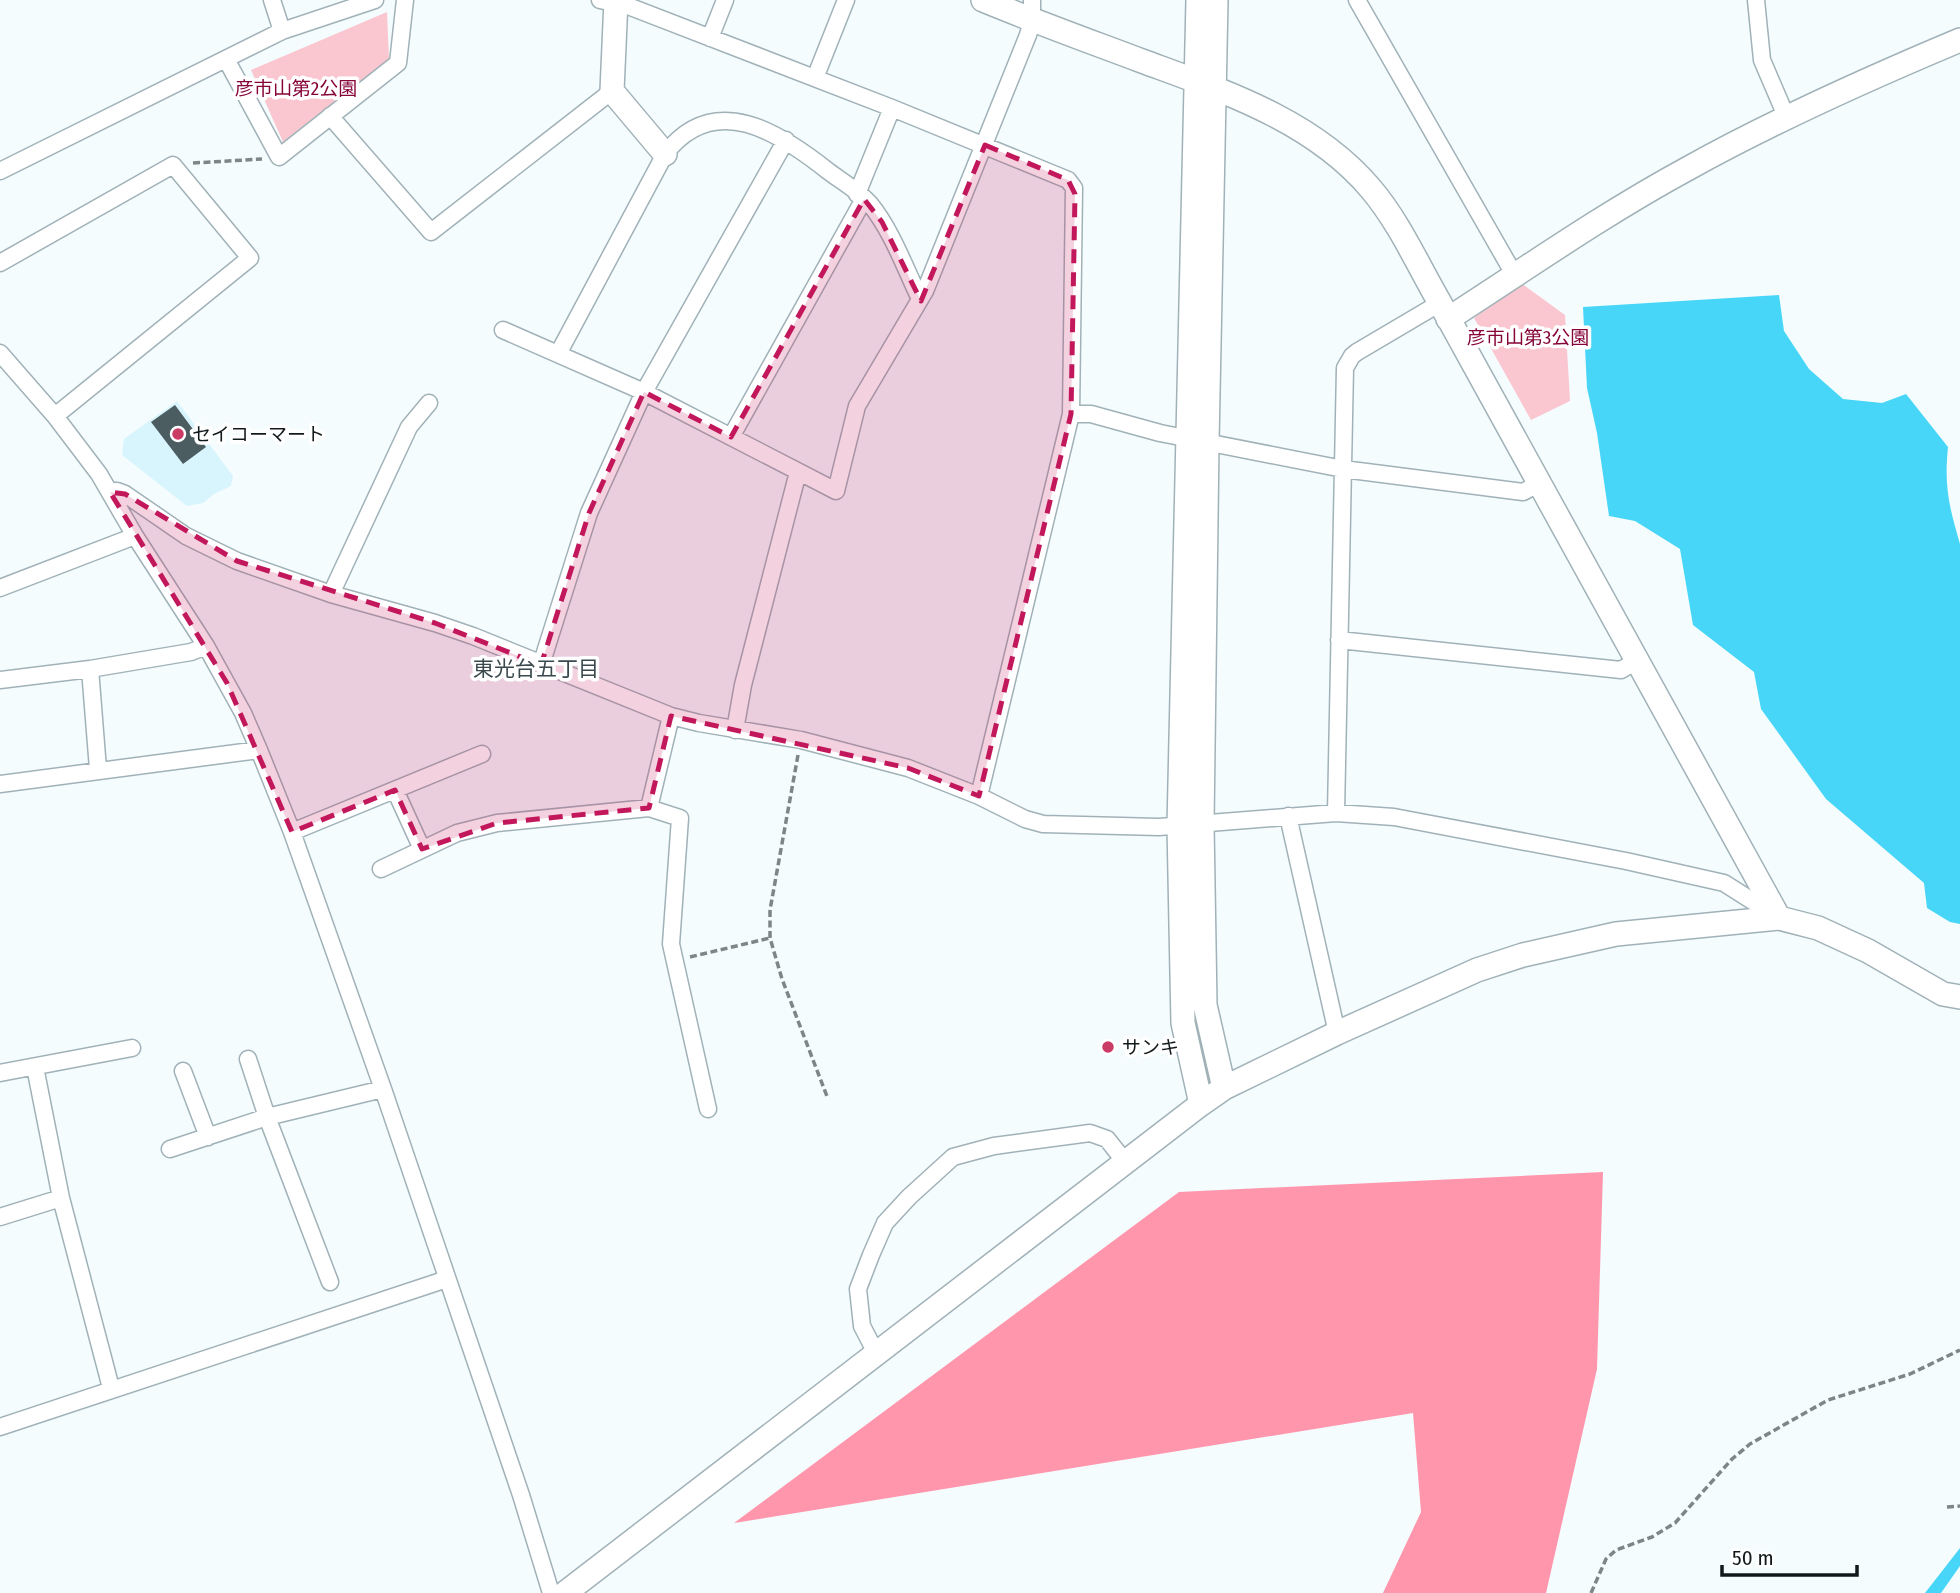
<svg xmlns="http://www.w3.org/2000/svg" width="1960" height="1593" font-family="'Fira Sans Condensed','Noto Sans JP',sans-serif">
  <style>
    .built { fill: #d8f5fd }
    .green { fill: #fac6cf }
    .forest { fill: #ff96ac }
    .water { fill: #47d6f7 }
    .building { fill: #4c5d61 }
    .lines { fill: none; stroke-linecap: round; stroke-linejoin: round }
    .street-casing { stroke: #a0b2b8; stroke-width: 19 }
    .secondary-casing { stroke: #a0b2b8; stroke-width: 26 }
    .path { stroke: #7e8587; stroke-width: 3.5; stroke-dasharray: 7 3.5; stroke-linecap: butt }
    .street { stroke: #fff; stroke-width: 16 }
    .secondary { stroke: #fff; stroke-width: 23 }
    .marked { fill: #c2185b; fill-opacity: 0.2; stroke: #c2185b; stroke-width: 5; stroke-dasharray: 14 9; stroke-linejoin: round }
    .poi-dot { fill: #ca3b65; stroke: #fff; stroke-width: 2.5 }
    .labels { text-anchor: middle; dominant-baseline: central; stroke-width: 7; stroke-linejoin: round; paint-order: stroke }
    .park-label { font-size: 19px; fill: #860538; stroke: #fff }
    .poi-label { font-size: 19px; fill: #12191a; stroke: #fff; text-anchor: start }
    .neighbourhood-label { font-size: 21px; fill: #39494d; stroke: #fff }
  </style>
  <rect width="100%" height="100%" fill="#f4fcfe"/>
  <path class="built" d="M 177,401 L 233,476 L 231,486 L 214,494 L 203,503 L 187,506 L 122,455 L 124,439 Z"/>
  <path class="green" d="M 387,12 L 389,59 L 283,142 L 251,70 Z
    M 1521,283 L 1565,315 L 1570,401 L 1531,420 L 1474,318 Z"/>
  <path class="forest" d="M 1603,1172 L 1597,1369 L 1546,1593 L 1383,1593 L 1421,1512 L 1413,1413 L 734,1523 L 1179,1192 Z"/>
  <path class="water" d="M 1779,295 L 1784,331 L 1809,369 L 1843,399 L 1882,403 L 1906,394 L 1948,447 C 1944,487 1949,506 1960,544 L 1960,924 L 1950,922 L 1927,908 L 1924,883 L 1826,799 L 1761,709 L 1754,672 L 1693,625 L 1680,549 L 1635,521 L 1609,516 L 1597,433 L 1587,388 L 1583,307 Z
    M 1960,1548 L 1960,1566 L 1941,1593 L 1925,1593 Z"/>
  <path class="building" d="M 175,405 L 206,447 L 183,464 L 151,422 Z"/>
  <g class="lines">
    <defs>
      <path id="street" d="M 272,0 L 282,31
        M 600,0 L 628,6 L 892,108 L 1068,180 L 1074,188 L 1071,414 L 979,796
        M 1357,0 L 1515,276
        M 1756,0 L 1762,60 L 1786,116
        M 710,38 L 725,0
        M 226,59 L 279,157 L 398,63 L 405,0
        M 815,78 L 846,0
        M 330,116 L 431,232 L 612,91
        M 0,171 L 282,31 L 375,0
        M 857,194 L 892,108
        M 0,263 L 173,165 L 250,258 L 55,416
        M 503,330 L 644,392 L 836,491 L 857,406 L 925,291 L 1028,35 L 1032,21 L 1032,0
        M 0,353 L 55,416 L 99,474 L 135,536 L 206,646 L 243,713 L 259,750 L 292,832 L 383,1089 L 521,1495 L 551,1593
        M 558,354 L 665,154 C 714,90 779,132 828,171 C 841,181 859,191 870,204 C 892,231 905,268 920,299
        M 1071,414 L 1091,414 L 1160,433 L 1343,469 L 1523,492 L 1540,483
        M 731,437 L 864,199
        M 110,492 L 117,491 L 125,494 L 186,536 L 237,561 L 331,594 L 435,623 L 473,636 L 671,716 L 699,723 L 801,740 L 908,768 L 979,796 L 1025,819 L 1043,824 L 1159,827 L 1336,813 L 1394,817 L 1626,861 L 1724,883 L 1776,916
        M 0,588 L 135,536
        M 331,594 L 409,427 L 429,403
        M 1339,640 L 1621,670 L 1638,660
        M 541,665 L 589,513 L 644,392 L 786,140
        M 90,669 L 98,769
        M 0,680 L 90,669 L 191,652 L 206,646
        M 735,730 L 743,685 L 798,472
        M 0,784 L 259,750
        M 395,790 L 422,849
        M 649,808 L 671,716
        M 1336,813 L 1345,368 L 1352,356 L 1357,352 L 1440,303
        M 1288,816 L 1337,1033
        M 292,832 L 482,754
        M 381,869 L 457,833 L 497,823 L 649,808 L 680,818 L 671,944 L 708,1109
        M 248,1059 L 267,1117 L 330,1282
        M 35,1067 L 61,1198 L 111,1388
        M 183,1071 L 208,1137
        M 0,1073 L 132,1048
        M 170,1149 L 267,1117 L 383,1089
        M 0,1217 L 61,1198
        M 877,1355 L 862,1326 L 858,1289 L 871,1255 L 885,1223 L 909,1197 L 953,1157 L 994,1146 L 1090,1133 L 1107,1139 L 1126,1163
        M 0,1427 L 447,1279"/>
      <path id="secondary" d="M 616,0 L 612,91 L 665,154
        M 983,0 C 1036,22 1089,41 1142,61 C 1223,91 1313,120 1371,189 C 1399,222 1418,265 1440,303 L 1779,918
        M 1198,0 L 1179,826 L 1183,1023 L 1201,1104
        M 1216,0 L 1207,442 L 1202,824 L 1205,1005 L 1224,1088
        M 1448,319 C 1527,268 1604,214 1687,169 C 1775,120 1867,79 1960,40
        M 565,1593 L 1201,1104 L 1224,1088 L 1337,1033 L 1477,970 L 1523,955 L 1616,934 L 1779,918 L 1818,928 L 1868,951 L 1943,994 L 1960,997"/>
    </defs>
    <use href="#street" class="street-casing"/>
    <use href="#secondary" class="secondary-casing"/>
    <path class="path" d="M 193,163 L 262,159
      M 798,755 L 770,910 L 770,938 L 782,979 L 828,1099
      M 690,957 L 770,938
      M 1947,1507 L 1960,1506
      M 1591,1593 L 1606,1559 L 1616,1550 L 1652,1537 L 1675,1523 L 1732,1459 L 1750,1444 L 1828,1400 L 1910,1374 L 1960,1350"/>
    <use href="#street" class="street"/>
    <use href="#secondary" class="secondary"/>
  </g>
  <path class="marked" d="M 985,145 L 1068,180 L 1075,194 L 1071,414 L 979,796 L 908,768 L 671,716 L 649,808 L 497,823 L 422,849 L 395,790 L 292,832 L 227,683 L 110,492 L 125,494 L 237,561 L 435,623 L 541,665 L 589,513 L 644,392 L 731,437 L 864,199 L 882,222 L 921,301 Z"/>
  <g class="poi-dot">
    <circle cx="178" cy="434" r="7"/>
    <circle cx="1108" cy="1047" r="7"/>
  </g>
  <g class="labels">
    <g class="park-label">
      <text x="296" y="88">彦市山第2公園</text>
      <text x="1528" y="337">彦市山第3公園</text>
    </g>
    <g class="poi-label">
      <text x="192" y="434">セイコーマート</text>
      <text x="1122" y="1047">サンキ</text>
    </g>
    <g class="neighbourhood-label">
      <text x="536" y="669">東光台五丁目</text>
    </g>
  </g>
  <path d="M1722 1565v10h135v-10" fill="none" stroke="#12191a" stroke-width="3.5"/>
  <text x="1732" y="1565" font-size="21" fill="#12191a" stroke="#ffffff" stroke-width="5" paint-order="stroke">50 m</text>
</svg>
